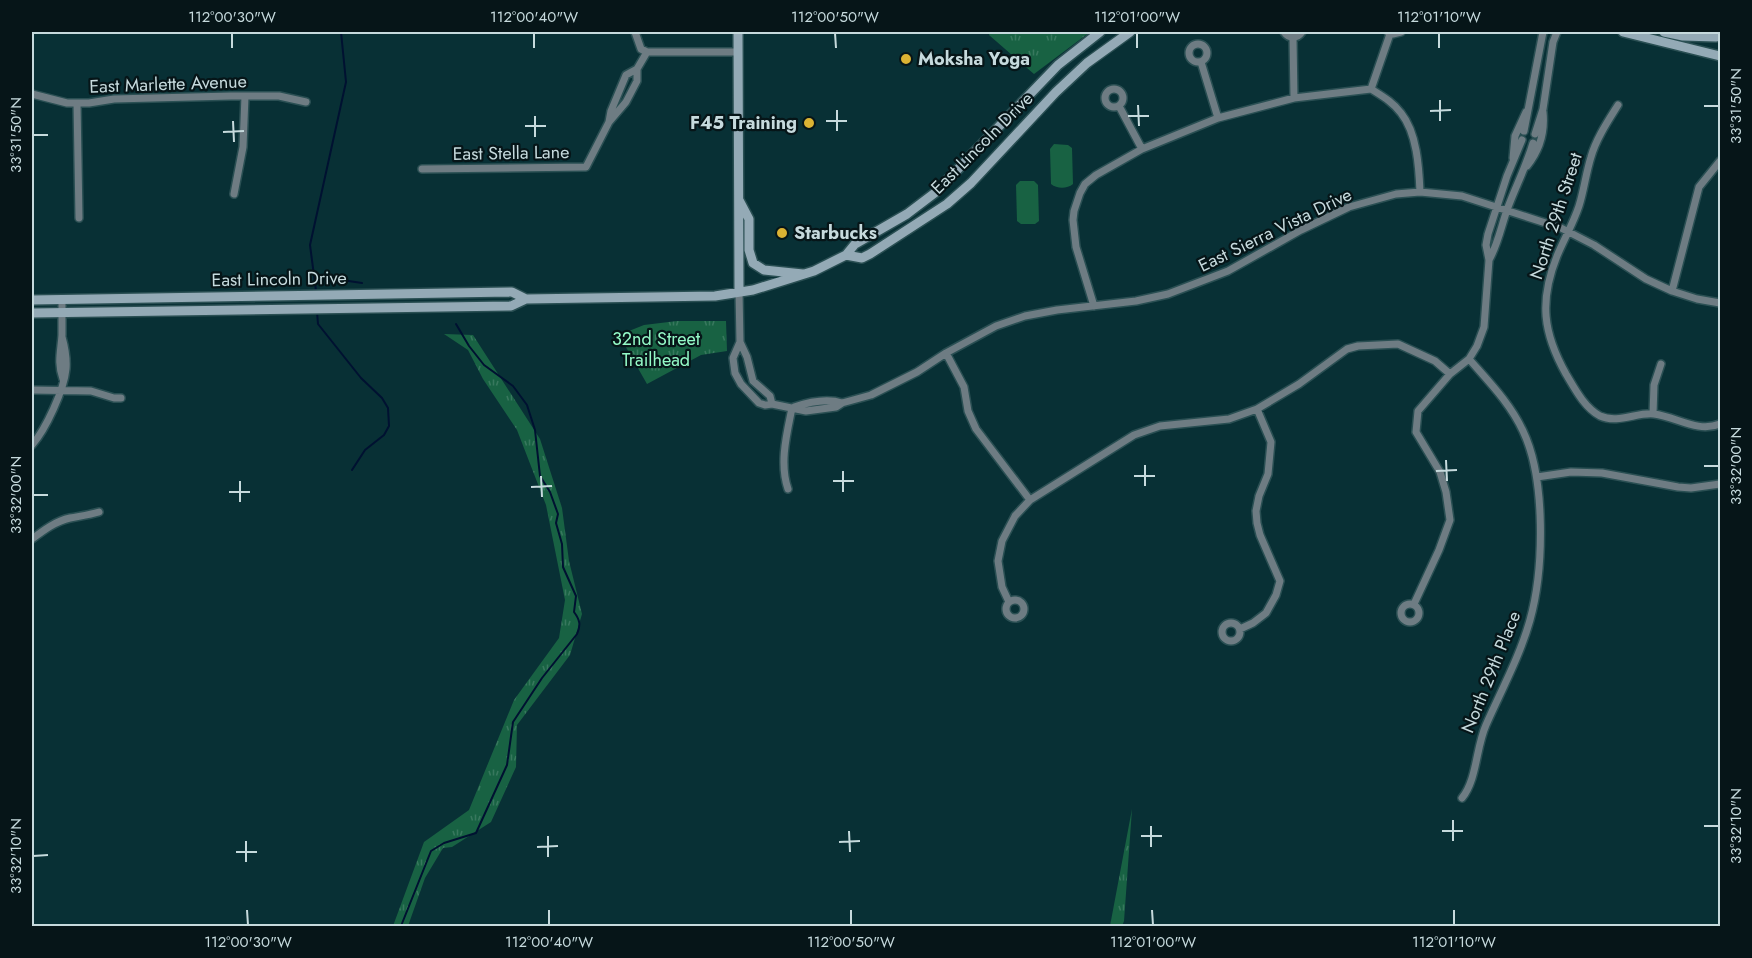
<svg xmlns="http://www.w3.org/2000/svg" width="1752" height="958" font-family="Jost,sans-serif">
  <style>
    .grass { fill: url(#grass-tufts) }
    .pitch { fill: #186243 }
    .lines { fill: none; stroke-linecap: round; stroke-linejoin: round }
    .stream { stroke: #001131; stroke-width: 2 }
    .minor-casing { stroke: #2a4f53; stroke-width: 10 }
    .secondary-casing { stroke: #2a4f53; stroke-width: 12 }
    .minor { stroke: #6e7c83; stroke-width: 7 }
    .secondary { stroke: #94aab6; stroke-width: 9 }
    .ticks { fill: none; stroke: #c6dadd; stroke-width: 2 }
    .poi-dot { fill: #dbb333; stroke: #061518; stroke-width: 2 }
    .labels { text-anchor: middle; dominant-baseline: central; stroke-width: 4.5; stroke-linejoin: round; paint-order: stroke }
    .poi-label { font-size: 18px; font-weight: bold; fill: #c6dadd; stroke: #061518; text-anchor: start }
    .street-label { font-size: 18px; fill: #c6dadd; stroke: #061518 }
    .park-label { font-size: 18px; fill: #94fac7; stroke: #061518 }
    .neatline { fill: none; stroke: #c6dadd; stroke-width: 2 }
    .ticks-label { font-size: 15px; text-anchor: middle; fill: #c6dadd }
  </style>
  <defs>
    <pattern id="grass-tufts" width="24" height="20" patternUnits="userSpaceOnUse" patternTransform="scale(1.5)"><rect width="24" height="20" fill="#186243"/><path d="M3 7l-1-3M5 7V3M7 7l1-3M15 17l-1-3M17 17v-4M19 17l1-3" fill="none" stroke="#38785e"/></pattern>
  </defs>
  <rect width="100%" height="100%" fill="#083035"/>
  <path class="grass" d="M 990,32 L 1090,32 L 1034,74 L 989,35 Z
    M 677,321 L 726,321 L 727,351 L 701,355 L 647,384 L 619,335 L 644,325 Z
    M 444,334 L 473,335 L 540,439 L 562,508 L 569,561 L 582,614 L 570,655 L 517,725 L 516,767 L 491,822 L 452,847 L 443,848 L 425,878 L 408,926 L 393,926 L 424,842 L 469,810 L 514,700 L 559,638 L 565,600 L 546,505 L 517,430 L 483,379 L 468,350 Z
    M 1132,809 L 1124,921 L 1122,926 L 1110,926 Z"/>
  <path class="pitch" d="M 1054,144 L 1068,145 L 1072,148 L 1073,184 C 1067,189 1057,189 1051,184 L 1050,149 Z
    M 1020,181 L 1034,181 L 1038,185 L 1039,221 L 1035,224 L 1021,224 L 1017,221 L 1016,185 Z"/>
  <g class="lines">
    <path class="stream" d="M 315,276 L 362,283
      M 316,291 L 310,245 L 346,82 L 341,32
      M 317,312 L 318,324 L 361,378 L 382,398 L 388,408 L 389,426 L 384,435 L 365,450 L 352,470
      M 401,926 L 431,851 L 444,843 L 476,833 L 507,765 L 513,722 L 542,678 L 577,634 C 581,625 580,620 574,612 L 576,596 L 563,567 L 562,544 L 556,523 L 558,514 L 550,492 L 540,476 L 535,430 L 527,405 L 513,386 L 484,365 L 469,346 L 456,324"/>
    <defs>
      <path id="minor" d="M 635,32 L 641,49 L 647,52 L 738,52
        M 1284,32 C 1289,39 1297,39 1302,32
        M 1388,32 L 1393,34 L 1401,32
        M 1293,38 L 1294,98
        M1189 53a9 9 0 1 1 18 0a9 9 0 1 1-18 0Z
        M 1201,62 L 1218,118
        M1105 98a9 9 0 1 1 18 0a9 9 0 1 1-18 0Z
        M 1371,89 L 1390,34
        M 32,94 L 67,103 L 89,103 L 114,99 L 231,96 L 279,96 L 306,102
        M 77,103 L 79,218
        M 1618,105 C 1608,121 1596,139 1591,157 C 1586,173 1584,190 1579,206 C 1573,224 1564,239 1557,256 C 1539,301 1543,333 1566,374 C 1575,389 1584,407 1600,416 C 1618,424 1637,412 1654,414 C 1677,417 1697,433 1720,424
        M 1119,106 L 1142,149
        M 609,122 L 626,102 L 637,81 L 637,69 L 647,52
        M 1524,131 L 1543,32
        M 1535,134 L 1543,109 L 1553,42 L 1557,32
        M 1513,158 L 1515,136 L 1526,112
        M 1527,166 C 1540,150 1545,132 1543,112
        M 422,169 L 586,167 L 609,122 L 611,111 L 626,75 L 637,69
        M 234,194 L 243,147 L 245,96
        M 1489,260 C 1498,244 1501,227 1507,210 C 1515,188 1526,167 1533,143
        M 1672,291 L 1699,187 L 1720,161
        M 739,292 L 740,342 L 747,357 L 753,381 L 770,396 L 772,404
        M 62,299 C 62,311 62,323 62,335 C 61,351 57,363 63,379
        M 1094,306 L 1076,247 L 1073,220 L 1074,211 L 1080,193 L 1085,184 L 1096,175 L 1142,149 L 1218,118 L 1294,98 L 1371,89 C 1382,96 1393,102 1401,113 C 1417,133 1419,167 1420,192
        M 740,342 L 733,358 L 735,373 L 741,384 L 759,403 L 765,405 L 772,404 L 806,411 L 836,407 L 842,403 L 871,395 L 917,372 L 946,353 L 996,326 L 1025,316 L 1057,310 L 1136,301 L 1168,294 L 1228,271 L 1301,230 L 1349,207 L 1396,194 L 1420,192 L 1462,196 L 1561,228 L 1594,245 L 1646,279 L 1672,291 L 1697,299 L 1720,303
        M 946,353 L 964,387 L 968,411 L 976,429 L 1030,500
        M 32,390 L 91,391 L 114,398 L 121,398
        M 794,407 C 809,402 827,398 842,403
        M 1653,414 L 1654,385 L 1661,364
        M 32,445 C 46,429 64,390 66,369 C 67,358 65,348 62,337
        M 1537,477 L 1571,472 L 1602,473 L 1678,487 L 1691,488 L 1720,484
        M 788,489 C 779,463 787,433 792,408
        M 32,539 C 44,530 56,521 70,518 C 80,516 89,515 99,512
        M1006 609a9 9 0 1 1 18 0a9 9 0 1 1-18 0Z
        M 1009,602 L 1002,587 L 998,561 L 1002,541 L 1015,516 L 1030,500 L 1134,435 L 1160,426 L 1229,419 L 1257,409 L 1299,384 L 1347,349 L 1358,346 L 1398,344 L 1435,361 L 1450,374
        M1401 613a9 9 0 1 1 18 0a9 9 0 1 1-18 0Z
        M 1414,604 L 1439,550 L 1450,520 L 1446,492 L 1440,472 L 1416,432 L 1418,411 L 1450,374 L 1469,359 L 1477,346 L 1484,327 L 1489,260 L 1486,245 L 1488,234 L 1507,176 L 1522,140
        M1222 632a9 9 0 1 1 18 0a9 9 0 1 1-18 0Z
        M 1240,629 L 1253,623 L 1266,613 L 1276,595 L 1280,581 L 1260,535 L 1257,523 L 1256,511 L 1259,496 L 1268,474 L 1271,442 L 1257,409
        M 1462,798 C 1477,780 1476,747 1486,725 C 1501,691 1520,656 1530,620 C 1544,570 1546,479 1523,431 C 1510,403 1489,382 1469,359"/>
      <path id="secondary" d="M 738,32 L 739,292
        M 1623,32 L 1720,56
        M 1664,32 L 1683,36 L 1716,37
        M 739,200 L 749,219 L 749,250 L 753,263 L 764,270 L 803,274
        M 846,255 L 862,258 L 870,254 L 947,204 L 971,183 L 1056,92 L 1087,63 L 1130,32
        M 32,300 L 512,292 L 526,299
        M 32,313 L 511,306 L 526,299 L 715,296 L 753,290 L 814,271 L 846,255 L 855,244 L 907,214 L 936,192 L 1058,65 L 1100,32"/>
    </defs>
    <use href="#minor" class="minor-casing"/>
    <use href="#secondary" class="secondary-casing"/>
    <use href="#minor" class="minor"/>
    <use href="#secondary" class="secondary"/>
  </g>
  <path class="ticks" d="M 232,33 L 232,48M 534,33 L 534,48M 835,33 L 836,48M 1137,33 L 1137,48M 1439,33 L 1439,48M 1440,100 L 1440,121M 1138,105 L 1139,126M 1704,106 L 1719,106M 837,110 L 837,131M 1430,111 L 1451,110M 535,116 L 535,137M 1128,116 L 1149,116M 233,121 L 234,142M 826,121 L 847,121M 525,126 L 546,126M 223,132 L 244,131M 33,135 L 48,135M 1446,460 L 1447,481M 1145,465 L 1145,486M 1704,466 L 1719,466M 843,471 L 843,492M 1436,471 L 1457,470M 541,476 L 542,497M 1134,476 L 1155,476M 240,481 L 240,502M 833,481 L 854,481M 531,487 L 552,486M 229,492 L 250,492M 33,495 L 48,495M 1453,820 L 1453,841M 1151,826 L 1151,847M 1704,826 L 1719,826M 849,831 L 850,852M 1442,831 L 1463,831M 548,836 L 548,857M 1141,836 L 1162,836M 246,841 L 246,862M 839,842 L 860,841M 537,847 L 558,846M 236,852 L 257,852M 33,856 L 48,855M 247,910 L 248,925M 549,910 L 549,925M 851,910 L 851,925M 1152,910 L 1153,925M 1454,910 L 1454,925"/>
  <g class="poi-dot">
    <circle cx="906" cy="59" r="6"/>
    <circle cx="809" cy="123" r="6"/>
    <circle cx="782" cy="233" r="6"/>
  </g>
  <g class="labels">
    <g class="poi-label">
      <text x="918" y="59">Moksha Yoga</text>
      <text x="797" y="123" text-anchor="end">F45 Training</text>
      <text x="794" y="233">Starbucks</text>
    </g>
    <g class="street-label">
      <text transform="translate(168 84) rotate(-2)">East Marlette Avenue</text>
      <text transform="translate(982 143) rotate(-45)">East Lincoln Drive</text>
      <text transform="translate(511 153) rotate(-1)">East Stella Lane</text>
      <text transform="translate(1556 216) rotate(-72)">North 29th Street</text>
      <text transform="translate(1275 230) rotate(-26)">East Sierra Vista Drive</text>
      <text transform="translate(279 279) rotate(-1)">East Lincoln Drive</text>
      <text transform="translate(1491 672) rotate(-68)">North 29th Place</text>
    </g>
    <g class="park-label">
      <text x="656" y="339">32nd Street<tspan x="656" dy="21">Trailhead</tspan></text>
    </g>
  </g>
  <rect width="1752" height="958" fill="none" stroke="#061518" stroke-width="66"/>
  <rect x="33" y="33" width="1686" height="892" class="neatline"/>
  <g class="ticks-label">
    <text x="232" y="22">112°00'30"W</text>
    <text x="534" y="22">112°00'40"W</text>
    <text x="835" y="22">112°00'50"W</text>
    <text x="1137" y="22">112°01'00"W</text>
    <text x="1439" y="22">112°01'10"W</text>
    <text transform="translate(1736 106) rotate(-90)" y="5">33°31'50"N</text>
    <text transform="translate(16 135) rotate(-90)" y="5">33°31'50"N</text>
    <text transform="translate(1736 466) rotate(-90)" y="5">33°32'00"N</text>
    <text transform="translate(16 495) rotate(-90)" y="5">33°32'00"N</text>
    <text transform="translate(1736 826) rotate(-90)" y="5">33°32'10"N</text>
    <text transform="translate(16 856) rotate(-90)" y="5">33°32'10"N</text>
    <text x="248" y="947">112°00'30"W</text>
    <text x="549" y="947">112°00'40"W</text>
    <text x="851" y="947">112°00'50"W</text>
    <text x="1153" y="947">112°01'00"W</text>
    <text x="1454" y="947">112°01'10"W</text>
  </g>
</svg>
